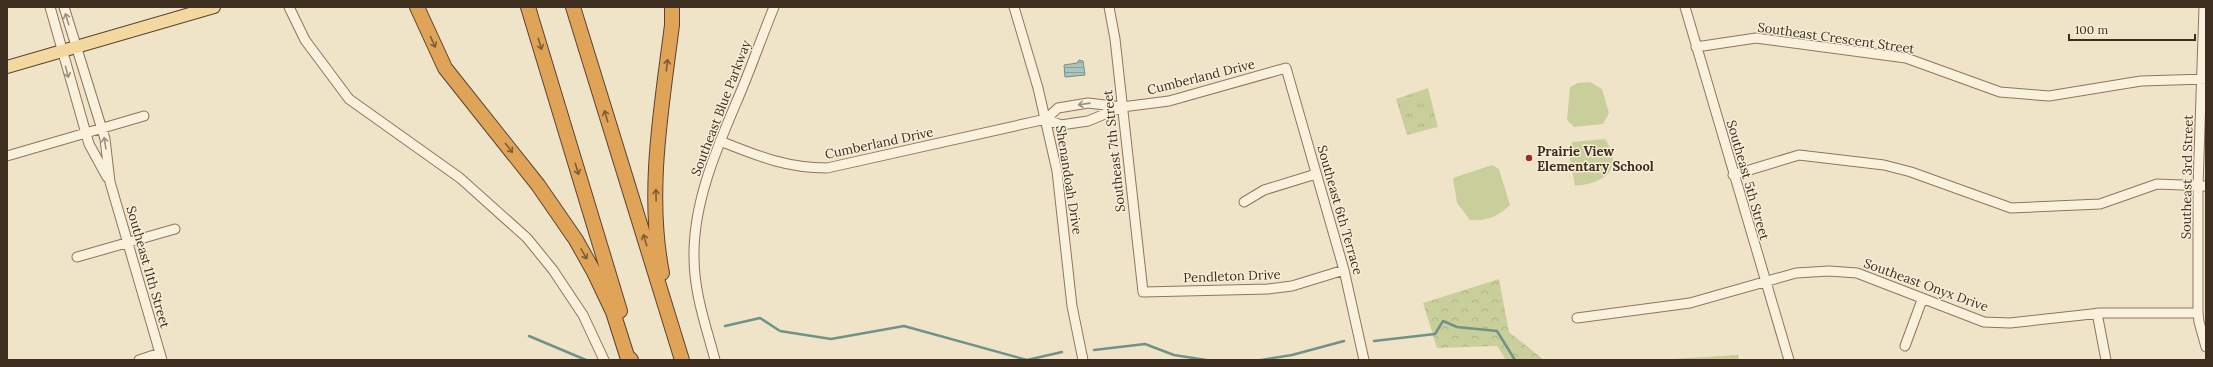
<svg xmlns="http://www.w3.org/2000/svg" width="2213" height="367" font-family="Lora,serif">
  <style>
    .forest { fill: url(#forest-crowns) }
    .park { fill: url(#park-tufts) }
    .pitch { fill: #c9cf9b }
    .water { fill: url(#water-rules); stroke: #6f938a }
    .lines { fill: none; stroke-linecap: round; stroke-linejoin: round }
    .stream { stroke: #6f938a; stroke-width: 2.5 }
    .minor-casing { stroke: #8d765c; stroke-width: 11 }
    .major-casing { stroke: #5b4430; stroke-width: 14 }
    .highway-casing { stroke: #5b4430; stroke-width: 16 }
    .minor { stroke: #faf1dc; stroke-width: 9 }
    .major { stroke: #f3d9a0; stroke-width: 12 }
    .highway { stroke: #e0a458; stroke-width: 14 }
    .oneway { stroke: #9c907e }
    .oneway2 { stroke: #7e5d36 }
    .poi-dot { fill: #9e2a2b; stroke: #f7eed8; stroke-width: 1.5 }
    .labels { text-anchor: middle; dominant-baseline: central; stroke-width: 3; stroke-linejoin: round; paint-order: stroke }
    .street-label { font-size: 13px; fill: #3d2e20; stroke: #f7eed8 }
    .poi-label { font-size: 13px; font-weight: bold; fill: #3d2e20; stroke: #f7eed8; text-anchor: start }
  </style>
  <defs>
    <pattern id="forest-crowns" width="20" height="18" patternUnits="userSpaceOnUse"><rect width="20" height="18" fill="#c9cf9b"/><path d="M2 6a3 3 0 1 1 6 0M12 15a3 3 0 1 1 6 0" fill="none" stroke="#aeb285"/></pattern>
    <pattern id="park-tufts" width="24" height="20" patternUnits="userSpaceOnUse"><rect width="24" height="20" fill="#c9cf9b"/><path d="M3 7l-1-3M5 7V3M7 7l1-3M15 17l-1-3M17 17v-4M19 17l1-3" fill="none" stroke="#aeb285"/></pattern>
    <pattern id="water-rules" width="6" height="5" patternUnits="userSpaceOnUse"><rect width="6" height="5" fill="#a9c4bc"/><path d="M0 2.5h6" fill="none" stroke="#8ba098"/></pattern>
  </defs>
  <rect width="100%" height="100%" fill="#f0e4c8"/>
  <path class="forest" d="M 1499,279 L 1509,332 L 1544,360 L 1506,360 L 1497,346 L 1437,348 L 1423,303 Z
    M 1738,355 L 1739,360 L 1655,360 Z"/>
  <path class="park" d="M 1428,88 L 1438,127 L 1407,135 L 1396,99 Z"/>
  <path class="pitch" d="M 1590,82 L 1602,89 L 1609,113 L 1603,124 L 1574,127 L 1567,120 L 1570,87 L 1578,83 Z
    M 1605,139 C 1625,169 1604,184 1575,186 L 1568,148 L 1573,142 Z
    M 1492,165 L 1499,169 L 1510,205 C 1497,217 1488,221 1470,220 L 1457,203 L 1453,178 Z"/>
  <path class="water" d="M 1079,60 L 1083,61 L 1085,75 L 1065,77 L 1064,65 L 1077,63 Z"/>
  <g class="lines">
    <path class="stream" d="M 725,326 L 760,318 L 780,331 L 831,339 L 904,326 L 1027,360
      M 529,336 L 586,360
      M 1374,341 L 1435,334 L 1443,321 L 1457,327 L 1497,331 L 1515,360
      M 1094,350 L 1145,344 L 1174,355 L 1206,360
      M 1027,360 L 1062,352
      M 1261,360 L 1292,355 L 1344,341"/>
    <defs>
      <path id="minor" d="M 50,7 L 89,144 L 107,177
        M 64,7 L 105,139 L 110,182 L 162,360
        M 289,7 L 305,40 L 349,99 L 460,178 L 527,238 L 553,270 L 583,315 L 604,360
        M 1014,7 L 1038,88 L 1057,171 L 1072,306 L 1083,360
        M 1109,7 L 1115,39 L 1143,292 L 1268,289 L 1292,286 L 1344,270
        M 1685,7 L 1789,360
        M 2204,7 L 2198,186 L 2198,313 L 2199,322 L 2206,347
        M 1696,47 L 1756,38 L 1906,58 L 2000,92 L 2049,96 L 2141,81 L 2206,79
        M 1046,119 L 1061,125 L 1088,121 L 1122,107 L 1169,101 L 1286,68 L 1344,270 L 1364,360
        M 720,141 C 758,156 786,168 827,168 L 1046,119 L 1058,108 L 1088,103 L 1122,107
        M 7,156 L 144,116
        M 1733,175 L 1799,155 L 1884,165 L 1911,172 L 2011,208 L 2100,204 L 2157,184 L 2206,186
        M 1244,202 L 1264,190 L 1316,174
        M 77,257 L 175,229
        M 2097,313 L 2106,360
        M 1577,318 L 1690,303 L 1796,273 L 1829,271 L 1857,273 L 1984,322 L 2010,323 L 2101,313 L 2198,313
        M 1905,346 L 1922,300
        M 139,360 L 160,353
        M 715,360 C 706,326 694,293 694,257 C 693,199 720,141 742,89 C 753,62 763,34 774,7"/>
      <path id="major" d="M 7,67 L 214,7"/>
      <path id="highway" d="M 417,7 L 445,68 L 538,185 L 576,240 L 594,272 L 613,312 L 627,356 L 631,360
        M 528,7 L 620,311
        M 573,7 L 682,360
        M 662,273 C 646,192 662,105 672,25 L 672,7"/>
    </defs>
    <use href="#minor" class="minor-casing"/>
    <use href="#major" class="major-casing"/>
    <use href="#highway" class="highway-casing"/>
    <use href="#minor" class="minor"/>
    <use href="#major" class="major"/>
    <use href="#highway" class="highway"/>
  </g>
  <defs><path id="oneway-shaft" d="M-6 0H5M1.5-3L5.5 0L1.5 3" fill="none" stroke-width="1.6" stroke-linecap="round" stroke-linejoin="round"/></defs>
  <g class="oneway">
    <use href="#oneway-shaft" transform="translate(67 19) rotate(-107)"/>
    <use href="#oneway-shaft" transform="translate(67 72) rotate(75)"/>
    <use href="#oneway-shaft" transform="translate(1084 104) rotate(172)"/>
    <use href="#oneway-shaft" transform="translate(105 143) rotate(-99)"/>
  </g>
  <g class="oneway2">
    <use href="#oneway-shaft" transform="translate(433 42) rotate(65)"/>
    <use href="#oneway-shaft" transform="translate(540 44) rotate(73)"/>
    <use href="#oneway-shaft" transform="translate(667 65) rotate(-83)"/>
    <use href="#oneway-shaft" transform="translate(606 116) rotate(-107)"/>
    <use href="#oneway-shaft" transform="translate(509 148) rotate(52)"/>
    <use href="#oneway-shaft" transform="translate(577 169) rotate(73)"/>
    <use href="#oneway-shaft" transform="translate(656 195) rotate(-91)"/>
    <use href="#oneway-shaft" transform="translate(645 240) rotate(-107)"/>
    <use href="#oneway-shaft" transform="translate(584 254) rotate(60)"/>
  </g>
  <circle class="poi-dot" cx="1529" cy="158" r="4"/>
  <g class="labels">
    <g class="street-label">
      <text transform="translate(1836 38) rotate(8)">Southeast Crescent Street</text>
      <text transform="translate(1201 77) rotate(-14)">Cumberland Drive</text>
      <text transform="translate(721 108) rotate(-69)">Southeast Blue Parkway</text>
      <text transform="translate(879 143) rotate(-12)">Cumberland Drive</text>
      <text transform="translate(1114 151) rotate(-96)">Southeast 7th Street</text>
      <text transform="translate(2187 177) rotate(-89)">Southeast 3rd Street</text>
      <text transform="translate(1069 180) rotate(81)">Shenandoah Drive</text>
      <text transform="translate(1748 180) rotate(74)">Southeast 5th Street</text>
      <text transform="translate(1340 210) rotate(74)">Southeast 6th Terrace</text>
      <text transform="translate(148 267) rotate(74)">Southeast 11th Street</text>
      <text transform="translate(1232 276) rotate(-2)">Pendleton Drive</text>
      <text transform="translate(1926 285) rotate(20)">Southeast Onyx Drive</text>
    </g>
    <g class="poi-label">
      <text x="1537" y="151">Prairie View<tspan x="1537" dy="15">Elementary School</tspan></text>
    </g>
  </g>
  <rect width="2213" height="367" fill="none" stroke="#3d2e20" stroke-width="16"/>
  <path d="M2069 34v6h126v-6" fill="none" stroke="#3d2e20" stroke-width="2"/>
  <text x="2075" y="34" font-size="12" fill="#3d2e20" stroke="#f7eed8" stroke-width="3" paint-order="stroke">100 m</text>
</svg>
